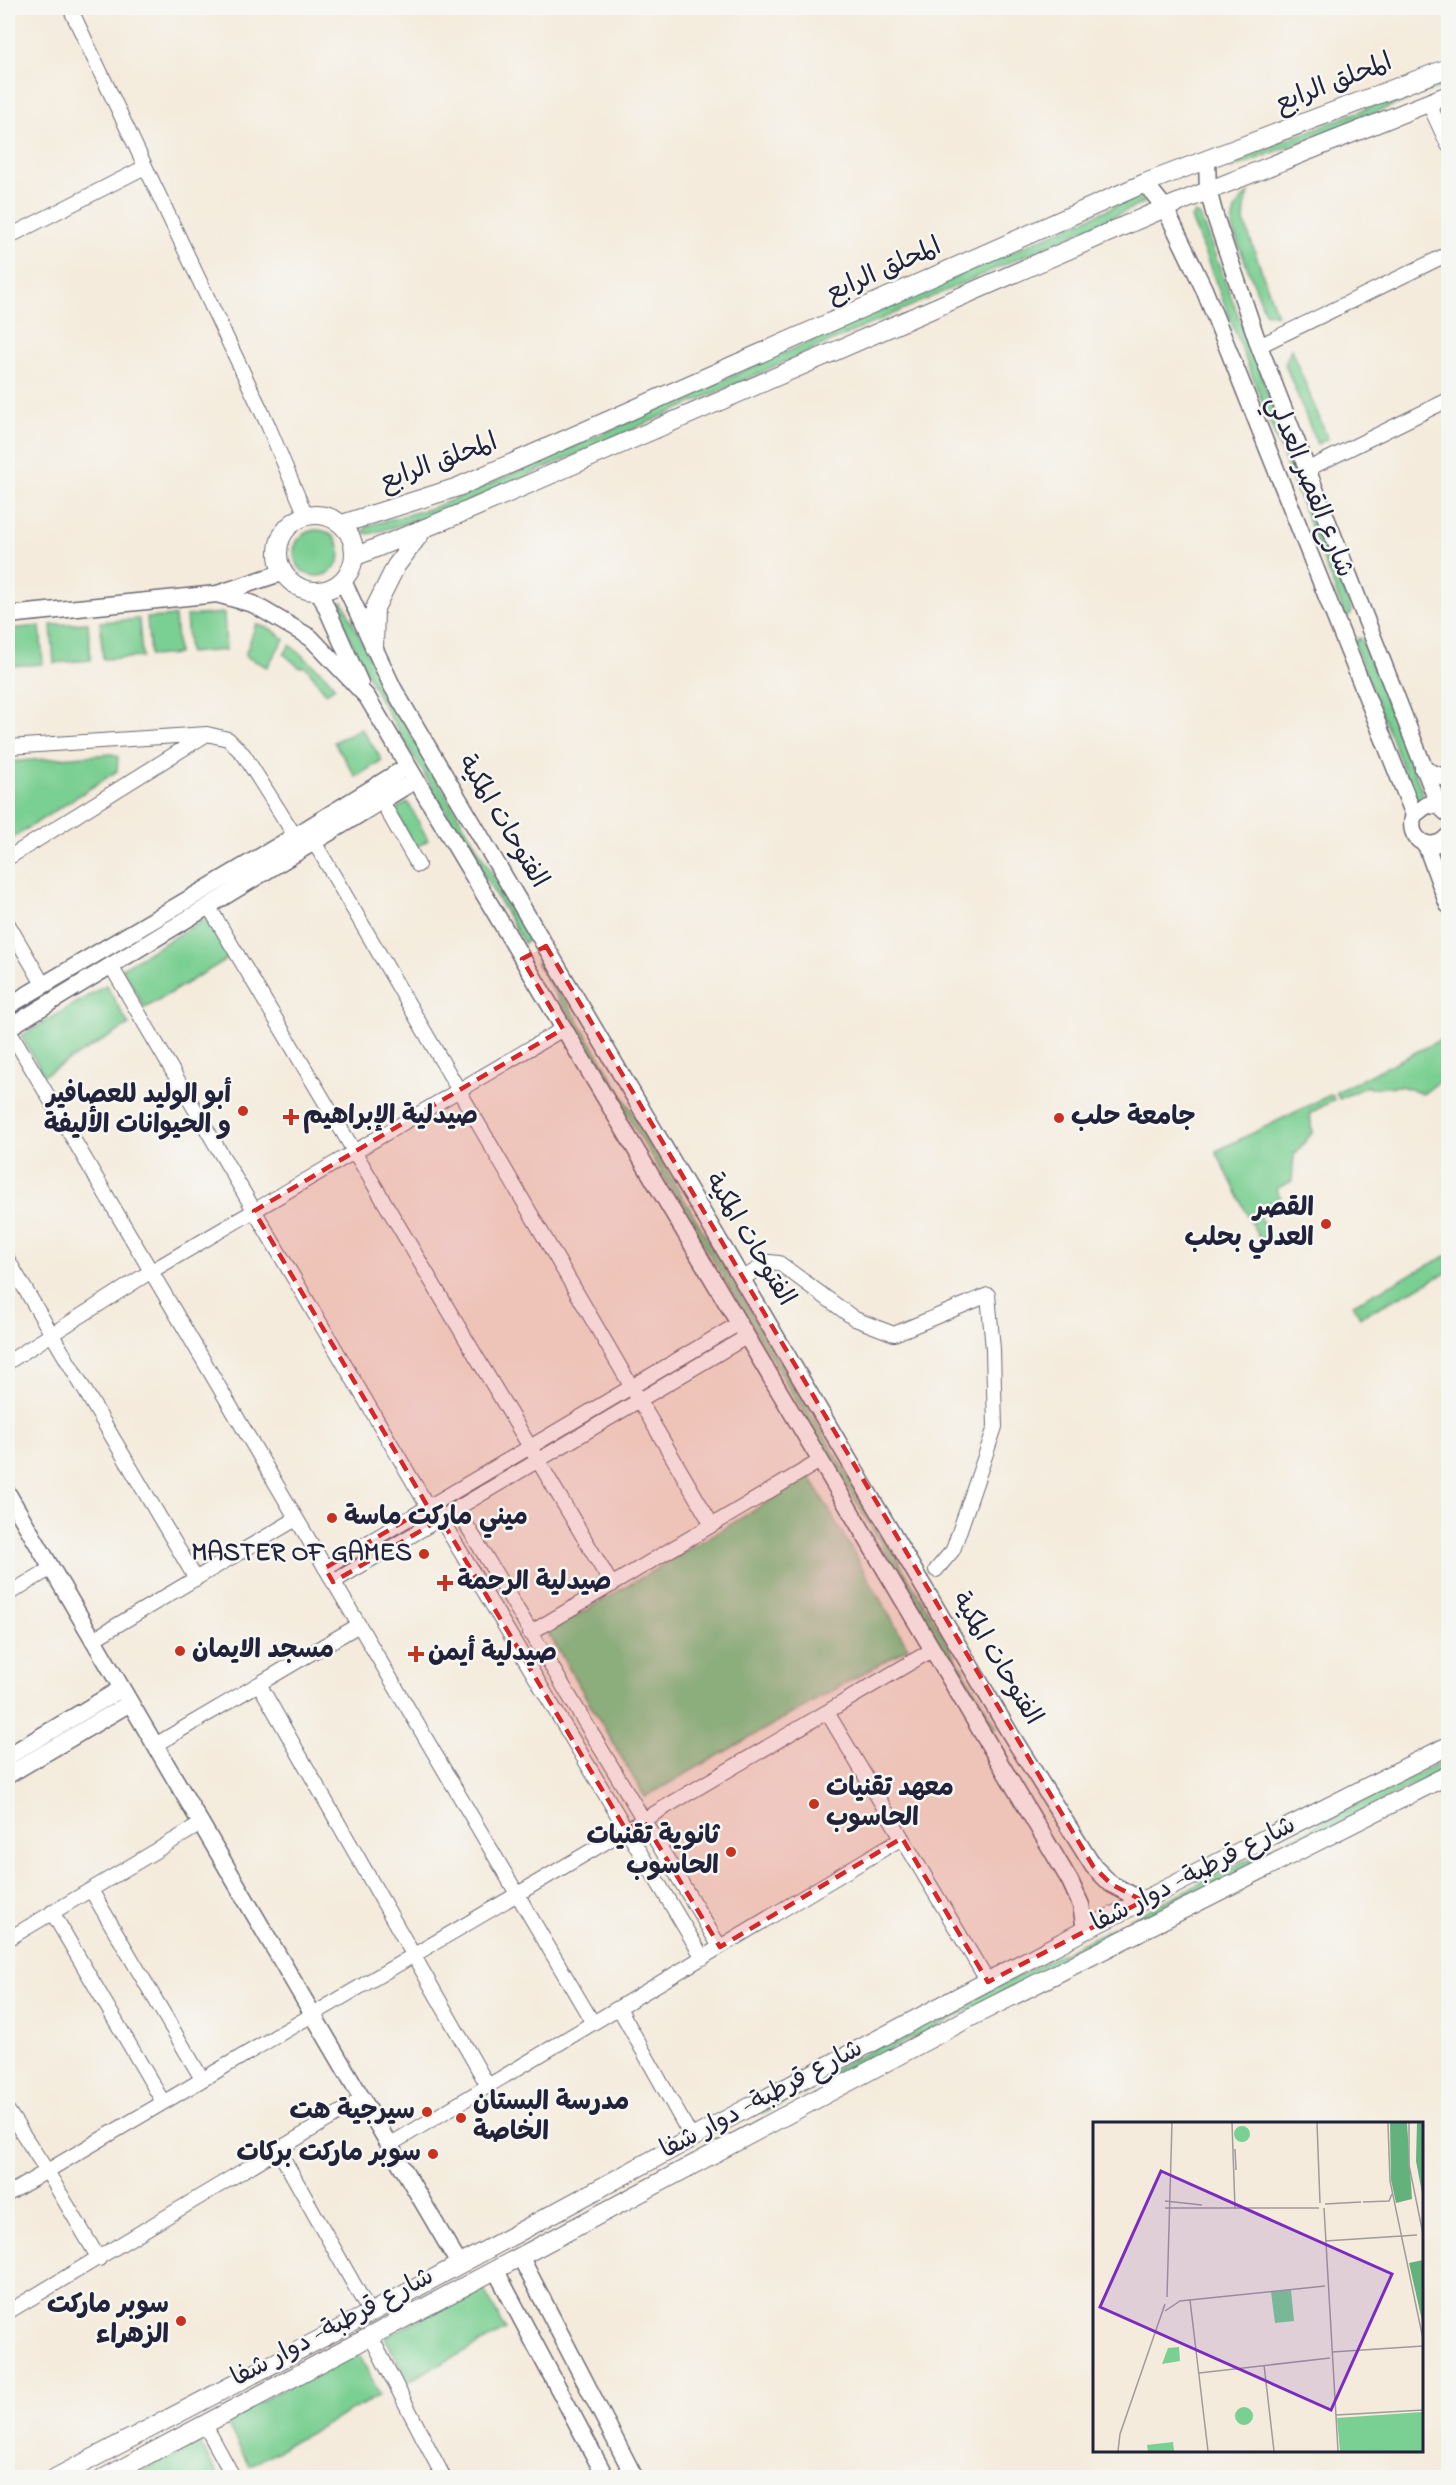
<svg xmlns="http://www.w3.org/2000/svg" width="1456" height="2485" font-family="'Indie Flower','Playpen Sans Arabic',sans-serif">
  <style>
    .green { fill: #7acf92; stroke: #4e7866; stroke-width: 1.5 }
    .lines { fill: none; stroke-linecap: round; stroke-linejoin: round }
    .minor-casing { stroke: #6c6873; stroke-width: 16 }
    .tertiary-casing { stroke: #6c6873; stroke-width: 19 }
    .secondary-casing { stroke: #6c6873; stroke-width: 20 }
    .minor { stroke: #fff; stroke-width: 14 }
    .tertiary { stroke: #fff; stroke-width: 16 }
    .secondary { stroke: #fff; stroke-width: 18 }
    .marked { fill: #d62828; fill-opacity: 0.2; stroke: #d62828; stroke-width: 4.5; stroke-dasharray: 12 8; stroke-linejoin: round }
    .poi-dot { fill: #c8321e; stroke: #f6f6f2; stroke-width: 2 }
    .labels { text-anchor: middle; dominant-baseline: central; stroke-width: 5; stroke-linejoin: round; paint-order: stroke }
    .street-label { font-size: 26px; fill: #22223b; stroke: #f6f6f2 }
    .poi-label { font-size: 26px; font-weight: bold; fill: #22223b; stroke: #f6f6f2; text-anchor: start }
    .inset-road { fill: none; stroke: #a09b9c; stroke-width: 1.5 }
    .view { fill: #7b2cbf; fill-opacity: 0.15; stroke: #7b2cbf; stroke-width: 3 }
    .inset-edge { fill: none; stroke: #22223b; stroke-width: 3 }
  </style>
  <rect width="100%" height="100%" fill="#f6f6f2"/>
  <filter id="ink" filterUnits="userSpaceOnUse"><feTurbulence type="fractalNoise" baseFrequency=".0167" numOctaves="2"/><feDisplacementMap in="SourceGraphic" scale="12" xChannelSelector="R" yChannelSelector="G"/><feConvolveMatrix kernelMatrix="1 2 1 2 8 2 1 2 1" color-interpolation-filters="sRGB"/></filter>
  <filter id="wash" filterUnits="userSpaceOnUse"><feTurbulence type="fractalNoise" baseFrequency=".008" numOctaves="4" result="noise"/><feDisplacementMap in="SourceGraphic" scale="24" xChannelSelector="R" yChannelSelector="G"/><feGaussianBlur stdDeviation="1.35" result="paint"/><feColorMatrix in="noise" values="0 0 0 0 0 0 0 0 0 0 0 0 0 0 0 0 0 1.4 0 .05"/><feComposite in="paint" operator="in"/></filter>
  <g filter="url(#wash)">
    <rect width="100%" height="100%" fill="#f4ebdc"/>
    <path class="green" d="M 1448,77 L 1448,84 L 1231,169 L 1226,166 L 1229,162 Z
      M 1249,193 L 1245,206 L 1244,221 L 1277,315 L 1265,312 L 1232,228 C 1233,211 1236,204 1249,193 Z
      M 1140,195 L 1144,203 L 466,503 L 436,515 L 369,534 L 364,532 L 367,526 L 432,508 L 462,496 Z
      M 1195,213 L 1200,216 L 1352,612 L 1349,616 L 1345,616 L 1191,218 Z
      M 1291,349 L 1328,439 L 1317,444 L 1285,364 Z
      M294 553a23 23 0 1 1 46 0a23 23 0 1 1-46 0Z
      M 343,602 L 385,691 L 530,938 L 524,943 L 378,696 L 334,605 Z
      M 224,613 L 226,650 L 189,653 L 186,616 Z
      M 175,616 L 178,654 L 150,656 L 147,618 Z
      M 139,619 L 142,657 L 103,659 L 100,622 Z
      M 88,623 L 91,660 L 54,663 L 51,625 Z
      M 256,624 L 271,629 L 284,639 L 267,667 L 245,656 Z
      M 40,626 L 43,664 L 8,666 L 8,629 Z
      M 1359,638 L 1363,642 L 1424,796 L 1421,801 L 1415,799 L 1354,643 Z
      M 290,645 L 325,675 L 335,687 L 326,693 L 306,667 L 299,667 L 284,654 Z
      M 361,728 L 382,760 L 356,777 L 334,742 Z
      M 112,754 L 118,757 L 117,771 L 8,841 L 8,762 Z
      M 408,802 L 428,840 L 415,848 L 395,809 Z
      M 207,918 L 231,957 L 145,1008 L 122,968 Z
      M 542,960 L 997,1727 L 991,1730 L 537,963 Z
      M 106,985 L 129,1025 L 44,1075 L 21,1036 Z
      M 1448,1036 L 1448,1075 L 1423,1094 L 1401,1086 L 1369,1088 L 1367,1086 L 1339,1099 L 1336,1092 Z
      M 1332,1094 L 1334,1100 L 1310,1113 L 1312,1133 L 1294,1155 L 1292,1181 L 1276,1189 L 1281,1198 L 1257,1212 L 1269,1236 L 1260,1240 L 1216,1151 Z
      M 1448,1255 L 1448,1272 L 1360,1317 L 1353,1304 Z
      M 810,1477 L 908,1648 L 645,1797 L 548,1633 Z
      M 1448,1758 L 1448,1768 L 763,2114 L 760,2112 L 761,2106 Z
      M 482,2286 L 506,2330 L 408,2381 L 385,2337 Z
      M 357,2350 L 380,2395 L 249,2466 L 225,2420 Z
      M 199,2442 L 219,2477 L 129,2477 Z"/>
  </g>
  <g filter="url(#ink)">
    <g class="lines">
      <defs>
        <path id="minor" d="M 70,8 L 268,425 L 306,516
          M 1428,102 L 1448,145
          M 8,237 L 145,167
          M 1259,346 L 1448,254
          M 1308,469 L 1448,400
          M 8,747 L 207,734 L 228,739 L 244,755 L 295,836 L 313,840 L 712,1525
          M 381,800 L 418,865
          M 8,858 L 207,734
          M 209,907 L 612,1585
          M 8,924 L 43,984
          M 111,966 L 428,1507
          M 8,1028 L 593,2023
          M 8,1260 L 196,1579
          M 742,1279 L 769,1262 L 779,1263 L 855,1319 L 894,1334 L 988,1295 L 993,1349 L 995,1427 L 953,1550 L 936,1570
          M 8,1362 L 150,1272 L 563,1029
          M 457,1509 L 720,1947
          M 441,1519 L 703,1958
          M 325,1568 L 738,1324
          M 333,1582 L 746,1337
          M 8,1594 L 50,1569
          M 530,1633 L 820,1461
          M 92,1640 L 296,1519
          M 259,1684 L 488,2086
          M 827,1712 L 988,1982
          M 155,1745 L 359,1625
          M 91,1890 L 202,2079
          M 52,1912 L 163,2102
          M 8,1939 L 201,1824
          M 619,2008 L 692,2138
          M 8,2111 L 47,2171 L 99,2259
          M 391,2144 L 902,1838
          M 278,2149 L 370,2313
          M 8,2194 L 932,1650
          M 8,2312 L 364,2098
          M 370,2335 L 444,2478
          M 205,2425 L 234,2478"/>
        <path id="tertiary" d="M 1207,161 L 1208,190 L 1215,216 L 1259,346 L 1439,806
          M 1145,183 L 1165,208 L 1204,289 L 1414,815
          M 343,581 L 393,688 L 1011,1735 L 1093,1866 L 1111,1884 L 1143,1901
          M 319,591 L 360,683
          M 217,594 L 253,604 L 311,638 L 367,697 L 1070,1881 L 1081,1905 L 1085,1930
          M 8,615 L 217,594 L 284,572
          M 1423,769 L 1448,779
          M 1448,814 L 1439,806 L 1427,805 L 1414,815 C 1405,839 1431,855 1448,836
          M 1426,845 L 1448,905
          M 8,1006 L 295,836 L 408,766
          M 8,1028 L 416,780
          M 8,1494 L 459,2264
          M 8,1756 L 121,1689
          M 8,1775 L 130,1703
          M 521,2258 L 635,2478
          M 496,2271 L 606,2478"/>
        <path id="secondary" d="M278 553a38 38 0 1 1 76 0a38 38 0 1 1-76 0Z
          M 342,524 L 458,487 L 1145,183 L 1448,68
          M 354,557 L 469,510 L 1165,208 L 1448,95
          M 374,648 L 375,608 L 396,566 L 422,531
          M 55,2478 L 370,2313 L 742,2111 L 1085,1930 L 1448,1746
          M 104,2478 L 965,2020 L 1448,1775"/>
      </defs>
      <use href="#minor" class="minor-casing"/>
      <use href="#tertiary" class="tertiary-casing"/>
      <use href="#secondary" class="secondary-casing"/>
      <use href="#minor" class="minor"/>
      <use href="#tertiary" class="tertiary"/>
      <use href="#secondary" class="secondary"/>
    </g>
  </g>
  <path class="marked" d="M 546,946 L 1093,1866 L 1111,1884 L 1143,1901 L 988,1982 L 902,1838 L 720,1947 L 643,1820 L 626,1830 L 441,1519 L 333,1582 L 325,1568 L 428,1507 L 254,1211 L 563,1029 L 522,959 Z"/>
  <g class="poi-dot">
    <circle cx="243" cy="1111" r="6"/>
    <path d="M288 1108h6v6h6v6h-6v6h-6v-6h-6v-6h6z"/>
    <circle cx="1059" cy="1118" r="6"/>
    <circle cx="1326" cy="1224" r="6"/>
    <circle cx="332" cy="1518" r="6"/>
    <circle cx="424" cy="1554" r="6"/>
    <path d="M442 1574h6v6h6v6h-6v6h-6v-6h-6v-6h6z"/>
    <circle cx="180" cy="1651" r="6"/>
    <path d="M413 1645h6v6h6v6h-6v6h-6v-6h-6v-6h6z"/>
    <circle cx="814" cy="1804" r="6"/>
    <circle cx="731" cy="1852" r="6"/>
    <circle cx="427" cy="2112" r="6"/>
    <circle cx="461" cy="2118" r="6"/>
    <circle cx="433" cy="2154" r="6"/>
    <circle cx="181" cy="2321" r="6"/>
  </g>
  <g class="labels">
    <g class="street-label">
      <text transform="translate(1334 84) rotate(-21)">المحلق الرابع</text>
      <text transform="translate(884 271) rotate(-24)">المحلق الرابع</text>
      <text transform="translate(439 463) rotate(-20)">المحلق الرابع</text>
      <text transform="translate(1309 487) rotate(68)">شارع القصر العدلي</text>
      <text transform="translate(502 822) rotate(59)">الفتوحات المكية</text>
      <text transform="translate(749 1240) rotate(59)">الفتوحات المكية</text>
      <text transform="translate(996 1659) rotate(59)">الفتوحات المكية</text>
      <text transform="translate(1194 1875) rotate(-27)">شارع قرطبة- دوار شفا</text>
      <text transform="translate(762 2100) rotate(-28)">شارع قرطبة- دوار شفا</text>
      <text transform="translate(333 2328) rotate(-28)">شارع قرطبة- دوار شفا</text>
    </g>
    <g class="poi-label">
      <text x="231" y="1096" text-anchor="end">أبو الوليد للعصافير<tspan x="231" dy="30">و الحيوانات الأليفة</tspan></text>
      <text x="303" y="1117">صيدلية الإبراهيم</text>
      <text x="1071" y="1118">جامعة حلب</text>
      <text x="1314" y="1209" text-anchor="end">القصر<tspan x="1314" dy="30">العدلي بحلب</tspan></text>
      <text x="344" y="1518">ميني ماركت ماسة</text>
      <text x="412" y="1554" text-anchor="end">MASTER OF GAMES</text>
      <text x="457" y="1583">صيدلية الرحمة</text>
      <text x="192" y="1651">مسجد الايمان</text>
      <text x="428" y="1654">صيدلية أيمن</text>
      <text x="826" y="1789">معهد تقنيات<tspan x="826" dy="30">الحاسوب</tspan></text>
      <text x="719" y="1837" text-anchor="end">ثانوية تقنيات<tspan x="719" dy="30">الحاسوب</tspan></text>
      <text x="473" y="2103">مدرسة البستان<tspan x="473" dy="30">الخاصة</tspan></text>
      <text x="415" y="2112" text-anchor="end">سيرجية هت</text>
      <text x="421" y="2154" text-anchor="end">سوبر ماركت بركات</text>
      <text x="169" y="2306" text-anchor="end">سوبر ماركت<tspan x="169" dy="30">الزهراء</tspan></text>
    </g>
  </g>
  <g transform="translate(1093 2122)">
    <rect width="330" height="330" fill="#f4ebdc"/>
    <path d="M141 12a8 8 0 1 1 16 0a8 8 0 1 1-16 0ZM 198,168 L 201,199 L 182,201 L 178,170 ZM 86,225 L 87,239 L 69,242 L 75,226 ZM142 294a9 9 0 1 1 18 0a9 9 0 1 1-18 0ZM 330,290 L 330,329 L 247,329 L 244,296 ZM 80,320 L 81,329 L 55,329 L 54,323 Z" fill="#7acf92"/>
    <path d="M 297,1 L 314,1 L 319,77 L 303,81 L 298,58 ZM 324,1 L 330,1 L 330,76 L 323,39 ZM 330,138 L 330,203 L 316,141 Z" fill="#63b27c"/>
    <path class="inset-road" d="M 139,1 L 142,87M 224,1 L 227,81M 295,1 L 297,59 L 330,217M 316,1 L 316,43 L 330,112M 142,27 L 143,48M 72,79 L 109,83M 270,80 L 296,79 L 299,72M 232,82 L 268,80M 72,86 L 226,86M 231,86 L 245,329M 232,119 L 324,113M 74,175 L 79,1M 97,178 L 115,329M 72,189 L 87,179 L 232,164M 239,230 L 330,224M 171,243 L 181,329M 106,251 L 237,236M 243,293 L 330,288M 25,329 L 27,312 L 72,182"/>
    <path class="view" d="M 68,49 L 299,152 L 238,288 L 7,185 Z"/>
    <rect width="330" height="330" class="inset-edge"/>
  </g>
  <rect width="1456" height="2485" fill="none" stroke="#f6f6f2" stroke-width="30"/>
</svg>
